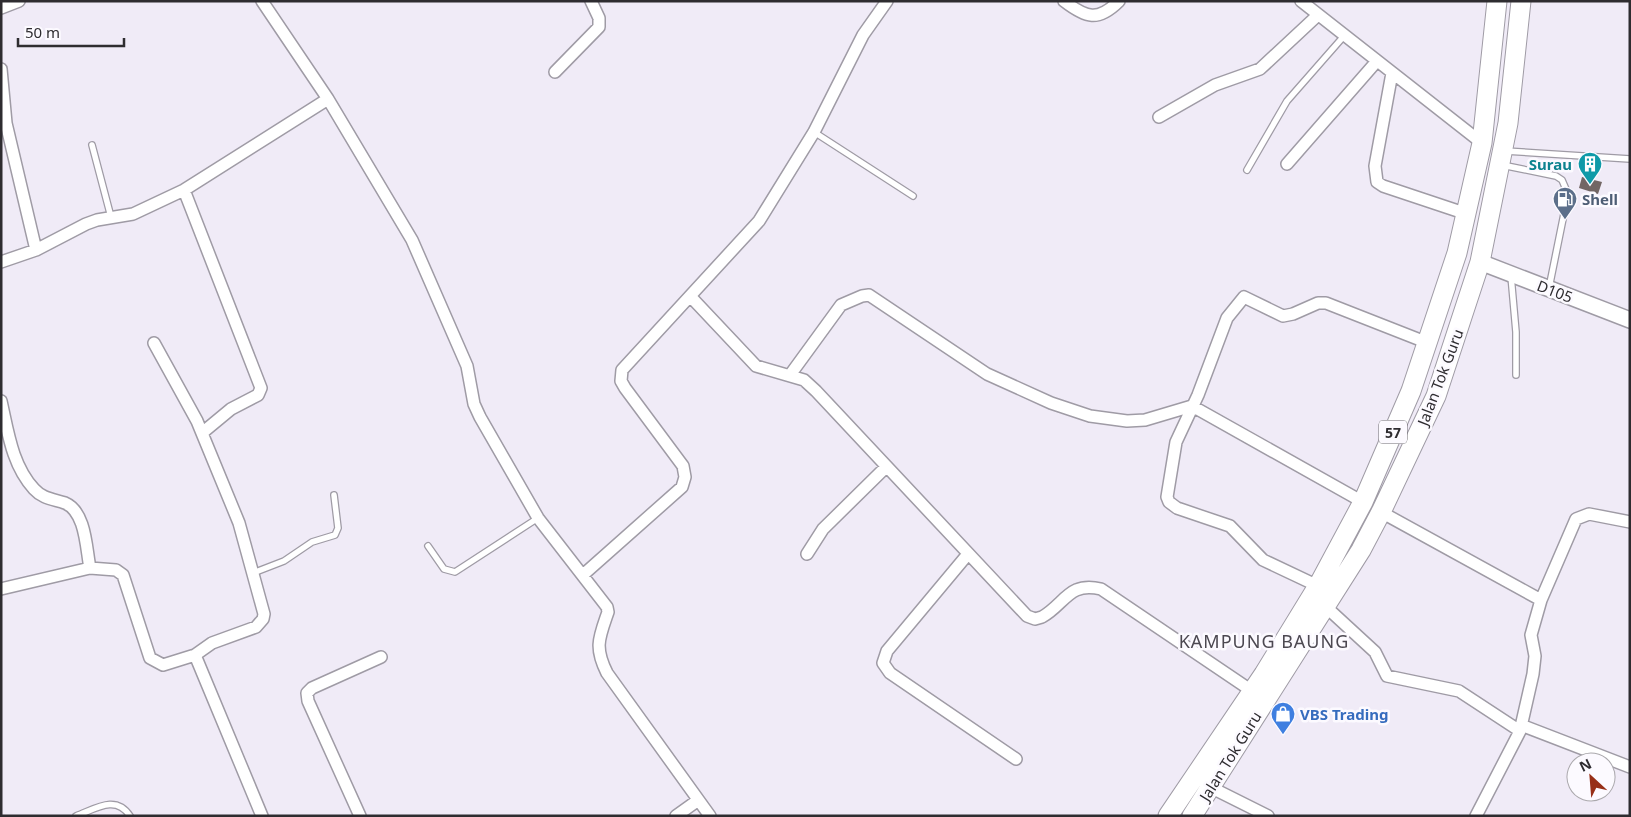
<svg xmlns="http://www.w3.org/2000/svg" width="1631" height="817" font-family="'Noto Sans',sans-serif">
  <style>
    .building { fill: #726664 }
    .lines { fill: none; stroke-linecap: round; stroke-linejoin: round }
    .service-casing { stroke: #9f9ba5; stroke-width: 8 }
    .minor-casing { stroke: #9f9ba5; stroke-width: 14 }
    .tertiary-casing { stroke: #9f9ba5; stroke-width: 18 }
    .primary-casing { stroke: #9f9ba5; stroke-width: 21 }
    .service { stroke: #fff; stroke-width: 5.5 }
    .minor { stroke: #fff; stroke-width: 11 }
    .tertiary { stroke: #fff; stroke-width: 15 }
    .primary { stroke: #fff; stroke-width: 19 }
    .labels { text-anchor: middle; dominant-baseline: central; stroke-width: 5; stroke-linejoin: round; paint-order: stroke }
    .shield { fill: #fcfaff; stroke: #6c6a6e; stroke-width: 1 }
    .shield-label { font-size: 14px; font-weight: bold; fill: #2e2c30 }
    .culture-label { font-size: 15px; font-weight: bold; fill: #0d838f; stroke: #fcfaff; text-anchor: end }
    .service-label { font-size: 15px; font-weight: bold; fill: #4e5e75; stroke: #fcfaff; text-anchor: start }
    .street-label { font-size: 15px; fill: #2e2c30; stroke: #fcfaff }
    .shop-label { font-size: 15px; font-weight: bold; fill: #366cbe; stroke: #fcfaff; text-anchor: start }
    .quarter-label { font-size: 18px; letter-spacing: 1px; fill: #4c4851; stroke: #fcfaff }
  </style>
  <rect width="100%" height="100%" fill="#f0ebf7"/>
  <path class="building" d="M 1582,177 L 1602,182 L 1598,194 L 1579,188 Z"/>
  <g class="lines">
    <defs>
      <path id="service" d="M 814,132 L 913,196
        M 92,145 L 111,217
        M 1505,151 L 1630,159
        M 1502,165 L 1556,176 L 1562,180 L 1568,194 L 1549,288
        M 1247,170 L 1287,101 L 1344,36
        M 1511,276 L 1516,332 L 1516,375
        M 428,546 L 444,569 L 455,572 L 538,518
        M 253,573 L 284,561 L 312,542 L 335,535 L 338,528 L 334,495
        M 76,816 C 95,809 116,794 130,816"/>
      <path id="minor" d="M 262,1 L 328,99 L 412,240 L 467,366 L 474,404 L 480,417 L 538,518 L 607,607 L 608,612 C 599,638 594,647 607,673 L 710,816
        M 1064,1 C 1086,18 1098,22 1119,1
        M 1301,1 L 1482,143
        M 1,8 L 19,1
        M 1,69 L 6,123 L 36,250
        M 555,72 L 599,27 L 599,18 L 591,1
        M 1392,73 L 1375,166 L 1377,182 L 1383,186 L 1464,213
        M 1159,117 L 1215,85 L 1260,69 L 1318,15
        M 1287,164 L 1377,61
        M 184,190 L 261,388 L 258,395 L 231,409 L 202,433
        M 1,262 L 36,250 L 86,224 L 97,220 L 133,214 L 184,190 L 328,99
        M 690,296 L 756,366 L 804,380 L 816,391 L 1027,616 L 1035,619 L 1042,617 C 1065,604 1069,581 1101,589 L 1252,691
        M 790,375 L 841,305 L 862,296 L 869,295 L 987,374 L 1051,403 L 1090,416 L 1127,421 L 1145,420 L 1192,406 L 1363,502
        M 1,401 C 8,432 12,465 34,489 C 43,499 53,499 65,503 C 86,512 86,548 90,568 L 116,570 L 123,575 L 150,658 L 163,665 L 195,655 L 212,643 L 256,627 L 263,619 L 264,614 L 239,523 L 197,421 L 154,343
        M 1381,512 L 1541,600 L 1576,519 L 1589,514 L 1630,522
        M 807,554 L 823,529 L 886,467
        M 968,554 L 887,651 L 883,663 L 890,673 L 1016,759
        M 584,574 L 682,487 L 685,477 L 683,466 L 625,388 L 621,381 L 622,370 L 759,221 L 814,132 L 863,35 L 887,1
        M 1318,586 L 1263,560 L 1230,526 L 1177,508 L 1169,502 L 1167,497 L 1176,442 L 1198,395 L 1227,318 L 1244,297 L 1283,316 L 1293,314 L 1318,303 L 1326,303 L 1428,343
        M 1,589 L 90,568
        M 1325,606 L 1375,652 L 1387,676 L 1459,691 L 1520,731
        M 195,655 L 262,816
        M 1521,725 L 1630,767
        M 1210,787 L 1268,816
        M 360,816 L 308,701 L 307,693 L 312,688 L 381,657
        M 676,816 L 697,801
        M 1476,816 L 1520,731 L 1533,674 L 1535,656 L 1531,635 L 1541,600"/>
      <path id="tertiary" d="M 1480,262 L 1630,320"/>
      <path id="primary" d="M 1168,816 L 1264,674 L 1318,586 L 1363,502 L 1411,391 L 1457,253 L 1482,143 L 1497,1
        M 1192,816 L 1361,550 L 1381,512 L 1436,396 L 1480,262 L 1508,123 L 1521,1"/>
    </defs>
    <use href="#service" class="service-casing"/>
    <use href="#minor" class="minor-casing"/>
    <use href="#tertiary" class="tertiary-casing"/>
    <use href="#primary" class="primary-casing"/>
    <use href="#service" class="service"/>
    <use href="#minor" class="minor"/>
    <use href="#tertiary" class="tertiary"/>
    <use href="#primary" class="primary"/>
  </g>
  <defs>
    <symbol id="building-pin" viewBox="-11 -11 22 30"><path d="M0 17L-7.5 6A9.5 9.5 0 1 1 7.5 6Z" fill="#0f9aa8" stroke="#fcfaff"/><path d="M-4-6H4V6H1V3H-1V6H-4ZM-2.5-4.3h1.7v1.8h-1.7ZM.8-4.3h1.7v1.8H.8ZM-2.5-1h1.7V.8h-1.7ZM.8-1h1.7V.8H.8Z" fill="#fff"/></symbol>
    <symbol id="fuel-pin" viewBox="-11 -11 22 30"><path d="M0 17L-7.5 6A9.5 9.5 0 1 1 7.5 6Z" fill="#5c6f8a" stroke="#fcfaff"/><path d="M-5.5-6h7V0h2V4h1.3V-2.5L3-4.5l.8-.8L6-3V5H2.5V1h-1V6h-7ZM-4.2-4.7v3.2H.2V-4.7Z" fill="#fff"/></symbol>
    <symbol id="shop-pin" viewBox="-11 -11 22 30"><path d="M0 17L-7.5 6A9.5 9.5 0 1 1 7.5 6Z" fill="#3f7fe0" stroke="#fcfaff"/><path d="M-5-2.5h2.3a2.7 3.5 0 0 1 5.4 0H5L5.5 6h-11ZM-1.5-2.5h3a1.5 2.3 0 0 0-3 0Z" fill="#fff"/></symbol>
  </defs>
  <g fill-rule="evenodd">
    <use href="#building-pin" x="1576" y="150" width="28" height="38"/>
    <use href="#fuel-pin" x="1551" y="185" width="28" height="38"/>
    <use href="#shop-pin" x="1269" y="700" width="28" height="38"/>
  </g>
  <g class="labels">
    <rect class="shield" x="1379" y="420.5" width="28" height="23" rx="4"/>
    <g class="shield-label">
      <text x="1393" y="432">57</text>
    </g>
    <g class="culture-label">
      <text x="1572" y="164">Surau</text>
    </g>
    <g class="service-label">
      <text x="1582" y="199">Shell</text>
    </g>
    <g class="street-label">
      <text transform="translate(1555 291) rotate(21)">D105</text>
      <text transform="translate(1440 377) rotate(-69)">Jalan Tok Guru</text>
      <text transform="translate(1230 756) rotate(-58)">Jalan Tok Guru</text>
    </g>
    <g class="shop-label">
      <text x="1300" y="714">VBS Trading</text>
    </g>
    <g class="quarter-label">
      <text x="1264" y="641">KAMPUNG BAUNG</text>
    </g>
  </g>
  <rect width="1631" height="817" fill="none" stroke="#2e2c30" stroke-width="5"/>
  <g transform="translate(1591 777) rotate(334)"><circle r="24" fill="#fcfaff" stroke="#aaa8ac"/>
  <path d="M0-4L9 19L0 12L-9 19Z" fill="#972f17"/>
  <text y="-8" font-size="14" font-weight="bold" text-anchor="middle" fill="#2e2c30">N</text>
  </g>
  <path d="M18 38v8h106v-8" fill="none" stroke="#2e2c30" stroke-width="2.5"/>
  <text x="25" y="38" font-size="15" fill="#2e2c30" stroke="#fcfaff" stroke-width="4" paint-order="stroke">50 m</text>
</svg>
